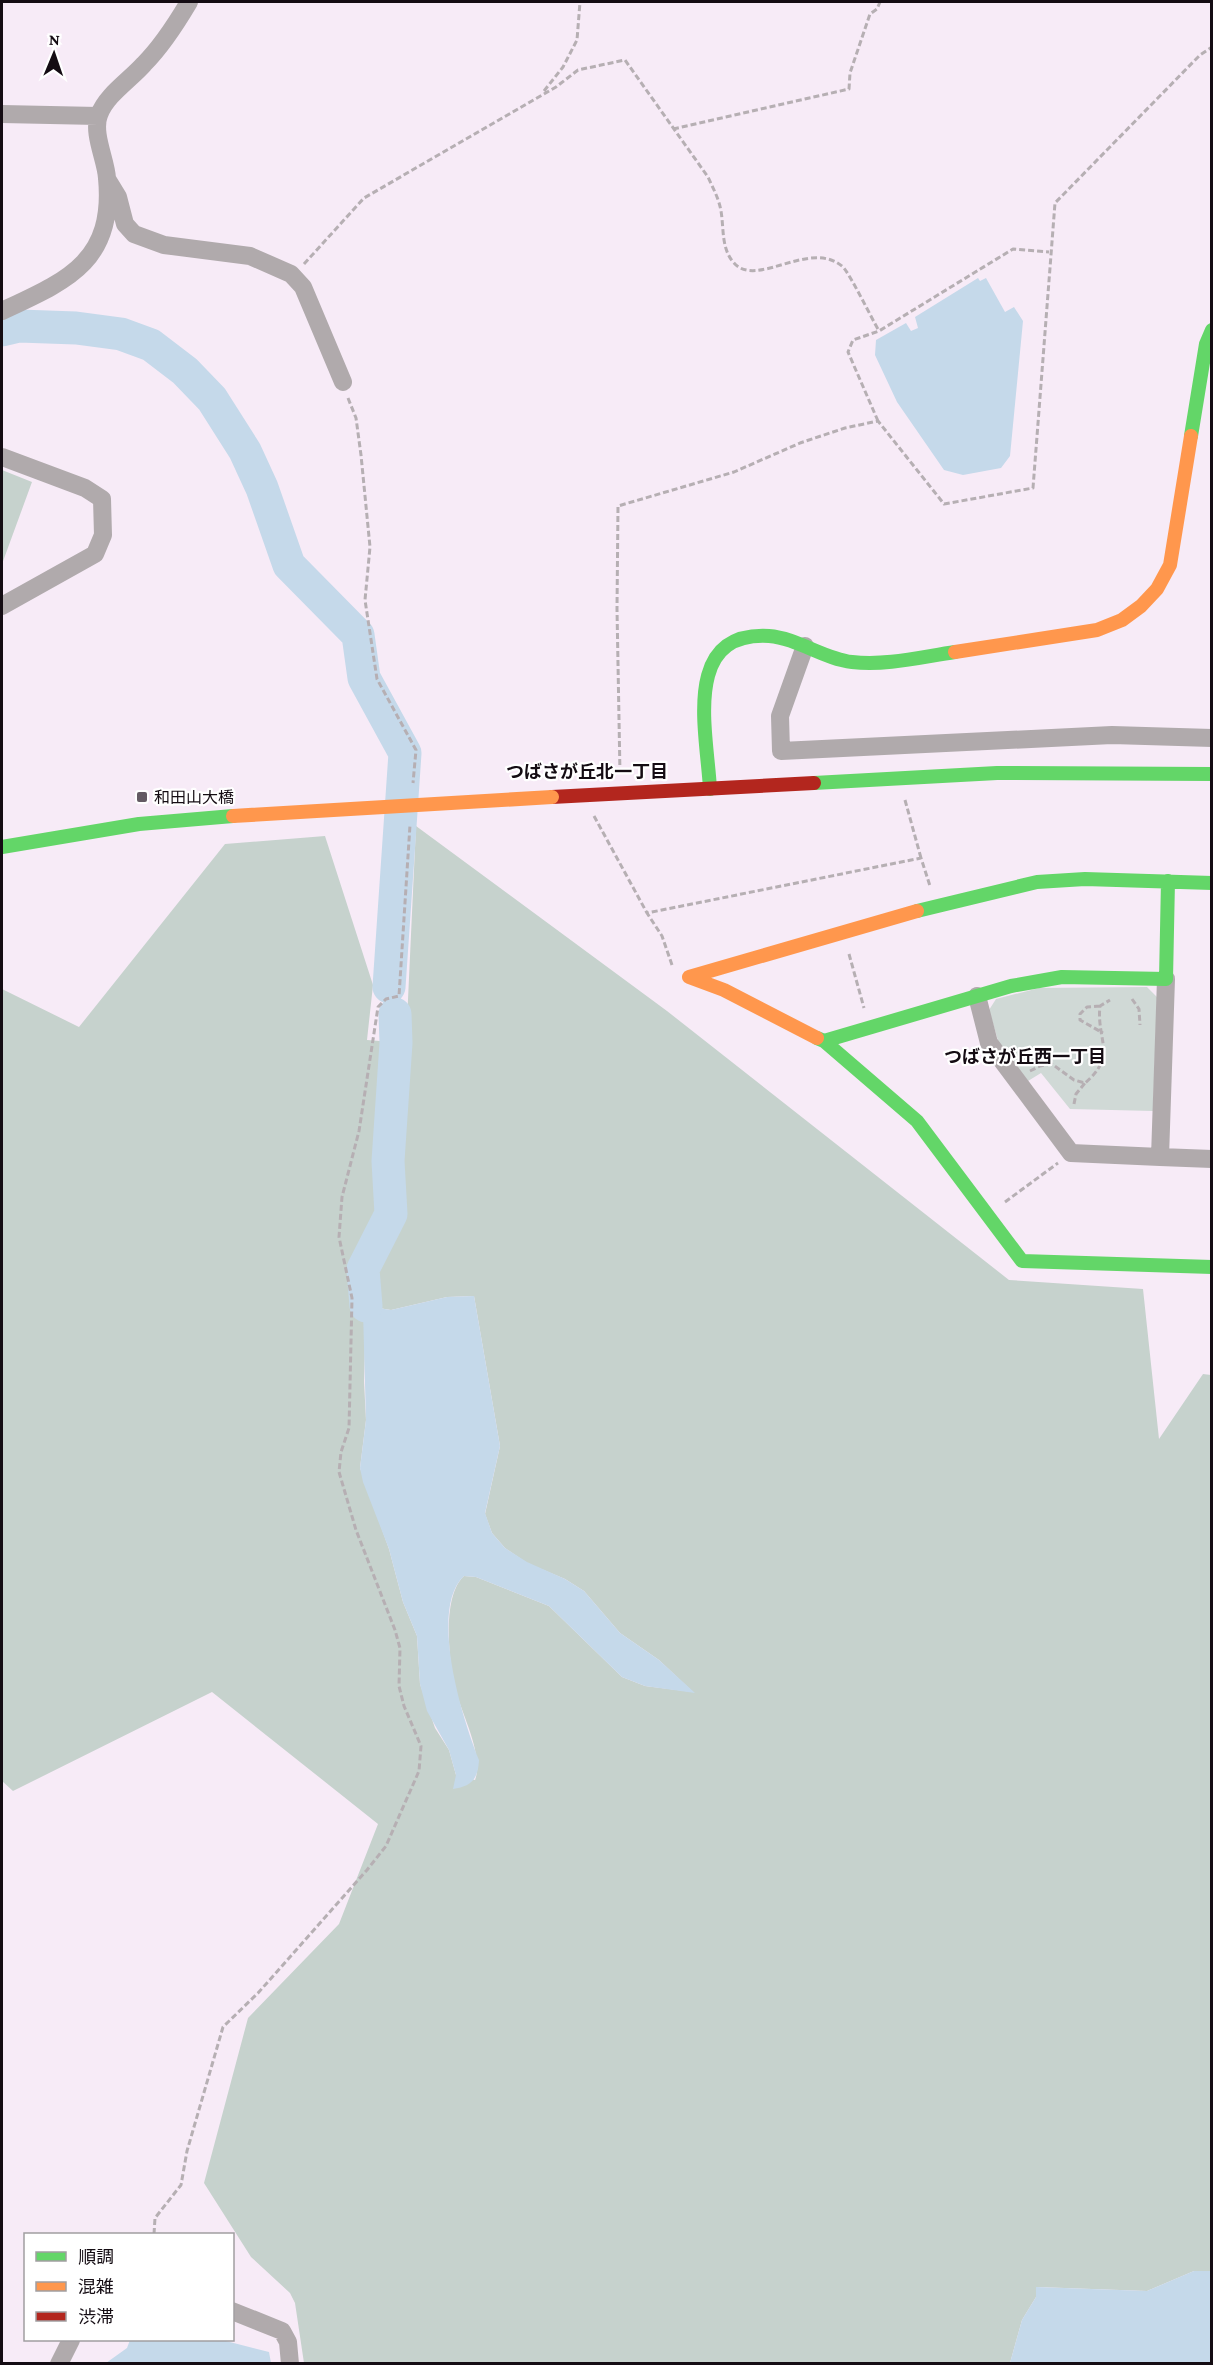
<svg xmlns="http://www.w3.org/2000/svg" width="1213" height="2365" font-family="'Crimson Pro','Noto Sans JP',serif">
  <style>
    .green { fill: #d0d9d6 }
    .forest { fill: #c6d2cd; fill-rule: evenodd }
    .water { fill: #c5d9ea }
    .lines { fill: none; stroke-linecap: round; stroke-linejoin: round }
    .river { stroke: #c5d9ea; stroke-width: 33 }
    .path { stroke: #b6afb3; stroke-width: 3; stroke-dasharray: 6 3; stroke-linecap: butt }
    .street { stroke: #b0aaac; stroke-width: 18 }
    .fast { stroke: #63d668; stroke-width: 14 }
    .slow { stroke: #ff974d; stroke-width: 14 }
    .jam { stroke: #b3261e; stroke-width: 14 }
    .slow-bridge { stroke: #ff974d; stroke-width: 14 }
    .poi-dot { fill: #635a63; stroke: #fff; stroke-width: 2 }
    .labels { text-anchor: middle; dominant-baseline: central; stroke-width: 4.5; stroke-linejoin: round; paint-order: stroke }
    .poi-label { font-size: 16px; fill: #140c13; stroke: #fff; text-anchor: start }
    .neighbourhood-label { font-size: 18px; font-weight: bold; fill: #140c13; stroke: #fff }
  </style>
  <rect width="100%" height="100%" fill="#f7ebf7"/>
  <path class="green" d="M 1147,987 L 1157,997 L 1153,1111 L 1070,1109 L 1041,1073 L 1028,1081 L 999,1044 L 989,1010 L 996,999 L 1039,988 Z"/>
  <path class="forest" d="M 2,470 L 32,482 L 2,564 Z
    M 416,826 L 667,1011 L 1009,1280 L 1143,1289 L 1159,1439 L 1203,1374 L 1211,1375 L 1211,2271 L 1194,2271 L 1147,2291 L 1037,2287 L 1036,2297 L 1022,2320 L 1010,2363 L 304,2363 L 295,2303 L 290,2293 L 251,2257 L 204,2183 L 248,2018 L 339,1924 L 378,1824 L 212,1692 L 13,1791 L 2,1781 L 2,989 L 79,1027 L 225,844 L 325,836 L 373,985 L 367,1040 L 406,1043 ZM 474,1296 L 500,1446 L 485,1514 L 492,1533 L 505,1548 L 527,1563 L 565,1579 L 584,1591 L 620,1633 L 659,1660 L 693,1692 L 645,1686 L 622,1677 L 549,1606 L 476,1577 L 464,1576 C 441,1597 449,1664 456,1692 C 463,1716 484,1757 475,1780 L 456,1775 L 449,1750 L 435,1728 L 420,1684 L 417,1636 L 403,1602 L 389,1549 L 360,1468 L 366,1420 L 364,1381 L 366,1306 L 391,1310 L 447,1297 Z"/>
  <path class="water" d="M 978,278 L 980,281 L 986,278 L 1005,312 L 1014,307 L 1023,321 L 1010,456 L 1001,468 L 963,475 L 944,470 L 897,402 L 875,355 L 876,340 L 906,323 L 911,331 L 918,328 L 915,317 Z
    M 474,1296 L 500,1446 L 485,1513 L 492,1533 L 505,1548 L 527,1562 L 565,1579 L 584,1591 L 620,1633 L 659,1660 L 695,1693 L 645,1686 L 622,1677 L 549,1606 L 476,1577 L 464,1576 C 428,1609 463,1721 479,1760 C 478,1779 472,1786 453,1789 L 456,1775 L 449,1750 L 427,1711 L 420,1684 L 417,1636 L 403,1602 L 389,1549 L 363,1482 L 360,1468 L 366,1420 L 363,1311 L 366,1306 L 391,1310 L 447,1297 Z
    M 1194,2271 L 1211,2271 L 1211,2363 L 1010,2363 L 1022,2320 L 1036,2297 L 1036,2287 L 1147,2291 Z
    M 130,2340 L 222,2340 L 269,2352 L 271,2363 L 106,2363 L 127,2348 Z"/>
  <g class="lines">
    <path class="river" d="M 2,330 L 19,326 L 76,328 L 121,334 L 151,345 L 185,371 L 212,399 L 245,451 L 262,488 L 289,565 L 358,635 L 364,678 L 405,753 L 389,987
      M 366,1306 L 363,1269 L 391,1214 L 388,1161 L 396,1043 L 395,1014"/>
    <path class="path" d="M 544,91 L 563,67 L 577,40 L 580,2
      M 673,129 L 849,89 L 850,73 L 870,14 L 877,9 L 880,2
      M 304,264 L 364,198 L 556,87 L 578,70 L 625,60 L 708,177 C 713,188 719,199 721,211 C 724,228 721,249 734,263 C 757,289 810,238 843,267 C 850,274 872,319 879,331
      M 348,398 L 356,418 L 361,455 L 370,547 L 365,600 L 377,679 L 416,750 L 413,783
      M 878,421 L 848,352 L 853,340 L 879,331 L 1013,249 L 1049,252
      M 620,774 L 617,609 L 618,506 L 734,472 L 800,443 L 845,428 L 878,421 L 944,504 L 1033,488 L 1055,203 L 1200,55 L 1212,47
      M 905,800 L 921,858
      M 594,816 L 647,913
      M 849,954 L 864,1008
      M 672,965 L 662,936 L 647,913 L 921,858 L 930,886
      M 1132,999 L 1139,1009 L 1140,1025
      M 1100,1006 L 1087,1007 L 1080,1014 L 1080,1020 L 1103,1033
      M 1030,1071 L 1040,1066 L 1052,1064 L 1074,1080 L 1085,1083 C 1118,1055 1096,1040 1100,1006 L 1110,1000
      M 1074,1104 L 1076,1094 L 1085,1083
      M 1005,1202 L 1058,1163
      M 154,2234 L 155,2218 L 181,2185 L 187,2151 L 223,2027 L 258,1993 L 367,1870 L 386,1846 L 419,1771 L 421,1746 L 404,1706 L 399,1686 L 400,1648 L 395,1630 L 356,1530 L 339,1472 L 341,1452 L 349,1428 L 352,1298 L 339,1237 L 342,1197 L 359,1131 L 378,1007 L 386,999 L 399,996 L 410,825"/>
    <path class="street" d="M 2,114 L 98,116
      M 107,179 L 118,197 L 125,224 L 134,234 L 164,245 L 250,256 L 291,274 L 303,287 L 343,382
      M 2,311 C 66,281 115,262 107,178 C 106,160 92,133 99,115 C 106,95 130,80 144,64 C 162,46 176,24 189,2
      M 2,457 L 85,488 L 102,499 L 103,535 L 95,554 L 2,606
      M 805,646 L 780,716 L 781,751 L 1112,735 L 1212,738
      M 977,996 L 989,1043 L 1071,1153 L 1160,1157 L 1166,979
      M 1160,1157 L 1212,1159
      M 232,2311 L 282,2331 L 288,2342 L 290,2364
      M 59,2364 L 71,2340"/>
    <path class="fast" d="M 1191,436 L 1206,344 L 1212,330
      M 814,783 L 997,773 L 1212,774
      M 710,789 C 707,732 681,631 769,636 C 797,638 824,659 852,662 C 886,666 921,657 955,652
      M 2,847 L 139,824 L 233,816
      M 917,911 L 1037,882 L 1085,879 L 1212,883
      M 817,1038 L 824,1041 L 1011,986 L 1062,977 L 1166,979 L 1168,881
      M 824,1041 L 917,1121 L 1022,1261 L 1212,1267"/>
    <path class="slow" d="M 955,652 L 1097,630 L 1122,620 L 1141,606 L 1157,589 L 1170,565 L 1191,436
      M 817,1038 L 724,990 L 689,977 L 917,911"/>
    <path class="jam" d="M 552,797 L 814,783"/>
    <path class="slow-bridge" d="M 233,816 L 552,797"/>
  </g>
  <rect class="poi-dot" x="136" y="791" width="12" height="12" rx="3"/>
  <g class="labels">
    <g class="poi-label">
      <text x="154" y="797">和田山大橋</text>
    </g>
    <g class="neighbourhood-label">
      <text x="587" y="772">つばさが丘北一丁目</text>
      <text x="1025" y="1057">つばさが丘西一丁目</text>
    </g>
  </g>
  <rect width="1213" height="2365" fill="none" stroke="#140c13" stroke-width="6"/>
  <rect x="24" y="2233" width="210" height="108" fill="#ffffff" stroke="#a19ea1" stroke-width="1.5"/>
  <rect x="36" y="2252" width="30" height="9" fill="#63d668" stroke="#a19ea1" stroke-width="1.5"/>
  <text x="78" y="2263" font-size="18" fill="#140c13">順調</text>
  <rect x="36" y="2282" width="30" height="9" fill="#ff974d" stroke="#a19ea1" stroke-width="1.5"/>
  <text x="78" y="2293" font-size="18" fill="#140c13">混雑</text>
  <rect x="36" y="2312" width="30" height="9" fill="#b3261e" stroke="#a19ea1" stroke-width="1.5"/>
  <text x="78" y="2323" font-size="18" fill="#140c13">渋滞</text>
  <g transform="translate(54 54) rotate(2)" stroke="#ffffff" stroke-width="4.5" paint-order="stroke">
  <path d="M0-4.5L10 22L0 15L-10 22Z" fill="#140c13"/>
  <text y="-9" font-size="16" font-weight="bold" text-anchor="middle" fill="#140c13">N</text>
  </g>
</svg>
